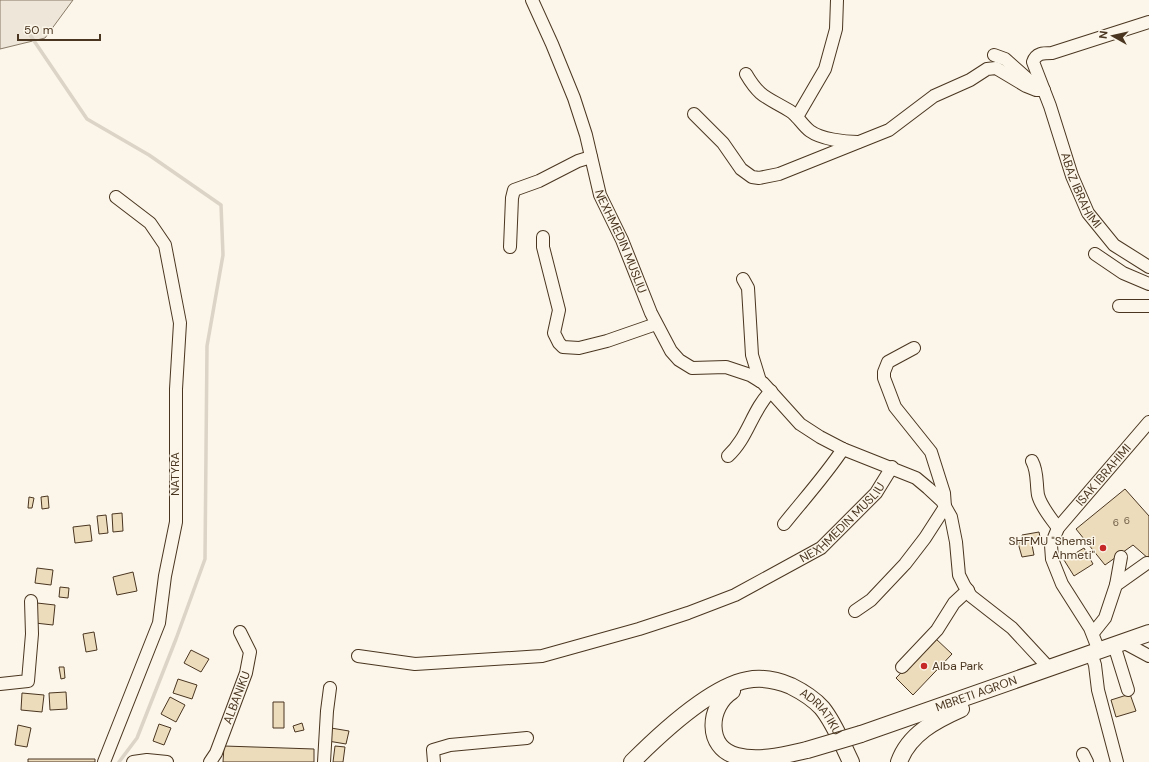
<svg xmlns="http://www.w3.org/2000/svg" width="1149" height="762" font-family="'DM Sans',sans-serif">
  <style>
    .green { fill: #ede6d9; stroke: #887966 }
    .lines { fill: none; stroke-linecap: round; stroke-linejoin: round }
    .stream { stroke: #dcd4c6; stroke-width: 3.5 }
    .building { fill: #ecdcbc; stroke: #4a3520 }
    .minor-casing { stroke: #4a3520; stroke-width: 14 }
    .major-casing { stroke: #4a3520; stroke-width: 18 }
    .minor { stroke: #fbf6e9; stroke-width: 12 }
    .major { stroke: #fbf6e9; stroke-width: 16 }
    .major-bridge-casing { stroke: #4a3520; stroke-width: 18; stroke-linecap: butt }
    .major-bridge { stroke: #fbf6e9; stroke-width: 16 }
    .poi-dot { fill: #c62828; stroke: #fbf6e9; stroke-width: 1.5 }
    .labels { text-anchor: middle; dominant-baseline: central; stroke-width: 3; stroke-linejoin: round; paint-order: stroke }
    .number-label { font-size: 10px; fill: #725f47 }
    .street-label { font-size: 12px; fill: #4a3520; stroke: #fbf6e9 }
    .poi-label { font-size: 12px; fill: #4a3520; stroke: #fbf6e9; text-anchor: end }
  </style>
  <rect width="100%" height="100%" fill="#fbf6e9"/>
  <path class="green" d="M 0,0 L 73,0 L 45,38 L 0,49 Z"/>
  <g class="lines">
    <path class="stream" d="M 26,29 L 87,119 L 149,155 L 221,205 L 223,255 L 207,346 L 205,559 L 176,639 L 137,738 L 119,762"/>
  </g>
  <path class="building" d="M 1125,489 L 1149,516 L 1149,559 L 1133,545 L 1105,565 L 1076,529 Z
    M 48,496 L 49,508 L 42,509 L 41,497 Z
    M 29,497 L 34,498 L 32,508 L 28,508 Z
    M 122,513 L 123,531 L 113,532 L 112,514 Z
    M 106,515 L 108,533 L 99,534 L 97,516 Z
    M 90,525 L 92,541 L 75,543 L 73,527 Z
    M 1039,532 L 1041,542 L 1032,545 L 1034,555 L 1022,557 L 1018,543 L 1023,542 L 1022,535 Z
    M 1084,548 L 1093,564 L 1074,576 L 1064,560 Z
    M 37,568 L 53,570 L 51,585 L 35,583 Z
    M 133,572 L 137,591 L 117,595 L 113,577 Z
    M 60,587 L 69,588 L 68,598 L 59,597 Z
    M 37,603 L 55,605 L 53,625 L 35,623 Z
    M 94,632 L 97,650 L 86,652 L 83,634 Z
    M 935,638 L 952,654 L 913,695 L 896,678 Z
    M 191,650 L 209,659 L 201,672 L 184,663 Z
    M 59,667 L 64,667 L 65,678 L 61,679 Z
    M 178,679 L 197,685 L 192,699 L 173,693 Z
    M 66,692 L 67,709 L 50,710 L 49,693 Z
    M 22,693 L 44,695 L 42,712 L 21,710 Z
    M 1130,694 L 1136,711 L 1116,717 L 1111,700 Z
    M 170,697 L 185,705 L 176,722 L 161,714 Z
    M 273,702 L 284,702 L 284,728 L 273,728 Z
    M 302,723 L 304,730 L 295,732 L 293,726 Z
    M 159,724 L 171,728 L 164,745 L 153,741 Z
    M 18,725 L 31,728 L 27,747 L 15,745 Z
    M 331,728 L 349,731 L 346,744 L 328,741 Z
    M 224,746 L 314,749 L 314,762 L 223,762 Z
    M 335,746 L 345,747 L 343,762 L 333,762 Z
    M 28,759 L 95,759 L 95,762 L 28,762 Z"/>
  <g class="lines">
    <defs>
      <g id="minor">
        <path id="s1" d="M 532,0 L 552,44 L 574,98 L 586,135 L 600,195 L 622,240 L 651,313 L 671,351 L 679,360 L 692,368 L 726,367 L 750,375 L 763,383 L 800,424 L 820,437 L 843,449 L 916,478 L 928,488 L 942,501 L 951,517 L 956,542 L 959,575 L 964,585 L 971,596 L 1012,628 L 1050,669"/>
        <path id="s2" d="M 1149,22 L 1052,53 C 1043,53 1036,53 1033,62 L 1050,106 L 1072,176 L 1088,213 L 1114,245 L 1149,267"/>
        <path d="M 994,55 L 1005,59 L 1032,83"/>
        <path d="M 746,74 C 760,98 767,97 790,111 C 798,116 802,125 810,131 C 821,139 844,142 858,142"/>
        <path d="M 694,114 L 723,143 L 741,169 L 752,177 L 759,178 L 779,174 L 889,130 L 934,96 L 970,80 L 987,69 L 996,68 L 1026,86 L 1036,90 L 1044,90"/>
        <path d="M 797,117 L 825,69 L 836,29 L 837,0"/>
        <path d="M 543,237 L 543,247 L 559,310 L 554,333 L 559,343 L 563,347 L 579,348 L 607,341 L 656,324"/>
        <path d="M 510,247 L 512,198 L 514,190 L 539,181 L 578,161 L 591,157"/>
        <path d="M 1095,254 L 1123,273 L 1149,284"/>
        <path d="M 743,279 L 748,288 L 752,355 L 760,381"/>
        <path d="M 1119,306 L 1149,306"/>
        <path d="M 728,456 C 748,438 752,410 771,391"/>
        <path d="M 1032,461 C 1038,472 1036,483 1038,495 C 1041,507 1051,518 1058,528"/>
        <path d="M 784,524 C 804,499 825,476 843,449"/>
        <path d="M 1116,585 L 1121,557"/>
        <path d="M 855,611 L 871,600 L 905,564 L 925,538 L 945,507 L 944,493 L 931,452 L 895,407 L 884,378 L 884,372 L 888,362 L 914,348"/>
        <path d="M 1093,633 L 1105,618 L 1116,585 L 1147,563"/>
        <path d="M 1123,642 L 1149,656"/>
        <path d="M 1114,645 L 1128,690"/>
        <path id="s3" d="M 1099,651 L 1090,628 L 1062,584 L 1052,559 L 1051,545 L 1058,528 L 1149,422"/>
        <path d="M 1091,653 L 1095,665 L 1098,690 L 1117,762"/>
        <path id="s4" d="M 358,656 L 415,664 L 542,656 L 639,629 L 688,613 L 735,595 L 821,548 L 876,493 L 892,467"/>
        <path d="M 902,667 L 937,630 L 954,603 L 968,590"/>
        <path d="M 0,684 L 28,681 L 32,634 L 31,601"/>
        <path d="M 1083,754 L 1087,762"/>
        <path d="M 104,762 L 159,623 L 165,576 L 176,522 L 176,389 L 180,323 L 165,245 L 150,223 L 116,197"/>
        <path d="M 133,762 L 147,760 L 167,762"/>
        <path id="s5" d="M 210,762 L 216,753 L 246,673 L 250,652 L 240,632"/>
        <path d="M 324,762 L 327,711 L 330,688"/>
        <path d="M 434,762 L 433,750 L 450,745 L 527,738"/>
      </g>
      <g id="major">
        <path d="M 732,691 C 708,706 705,748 737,756 C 759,762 785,755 807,750"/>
        <path id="s6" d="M 861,734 L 1149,633"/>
        <path id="s7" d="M 632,762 C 658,736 710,687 747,680 C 762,677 777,680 791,686 C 803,692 813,698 822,708 C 835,724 842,744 851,762"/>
        <path d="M 899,762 C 909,734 936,720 961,709"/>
      </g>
    </defs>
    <use href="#minor" class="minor-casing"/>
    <use href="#major" class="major-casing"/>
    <use href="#minor" class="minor"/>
    <use href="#major" class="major"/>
    <defs>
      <path id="major-bridge" d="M 807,750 L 861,734"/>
    </defs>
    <use href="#major-bridge" class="major-bridge-casing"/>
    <use href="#major-bridge" class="major-bridge"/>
  </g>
  <g class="poi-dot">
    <circle cx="1103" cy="548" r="4"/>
    <circle cx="924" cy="666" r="4"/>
  </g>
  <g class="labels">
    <g class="number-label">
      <text x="1127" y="520">6</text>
      <text x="1116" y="522">6</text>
    </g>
    <g class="street-label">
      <text stroke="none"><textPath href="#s2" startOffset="262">ABAZ IBRAHIMI</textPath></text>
      <text stroke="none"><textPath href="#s1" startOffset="258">NEXHMEDIN MUSLIU</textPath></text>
      <text transform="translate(175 474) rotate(-90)">NATYRA</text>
      <text stroke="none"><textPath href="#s3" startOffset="206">ISAK IBRAHIMI</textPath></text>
      <text stroke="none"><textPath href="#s4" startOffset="518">NEXHMEDIN MUSLIU</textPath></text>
      <text stroke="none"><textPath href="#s6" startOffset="122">MBRETI AGRON</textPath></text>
      <text stroke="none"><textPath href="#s5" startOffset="70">ALBANIKU</textPath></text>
      <text stroke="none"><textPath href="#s7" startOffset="228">ADRIATIKU</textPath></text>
    </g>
    <g class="poi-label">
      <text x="1095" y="541">SHFMU "Shemsi<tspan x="1095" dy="14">Ahmeti"</tspan></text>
      <text x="932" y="666" text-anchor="start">Alba Park</text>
    </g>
  </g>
  <g transform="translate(1113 36) rotate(278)" stroke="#fbf6e9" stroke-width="3" paint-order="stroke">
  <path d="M0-3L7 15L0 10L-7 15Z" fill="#4a3520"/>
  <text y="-6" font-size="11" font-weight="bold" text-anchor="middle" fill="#4a3520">N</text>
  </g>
  <path d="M18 34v6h82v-6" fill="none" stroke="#4a3520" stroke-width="2"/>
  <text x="24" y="34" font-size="12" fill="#4a3520" stroke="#fbf6e9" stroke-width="3" paint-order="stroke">50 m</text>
</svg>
